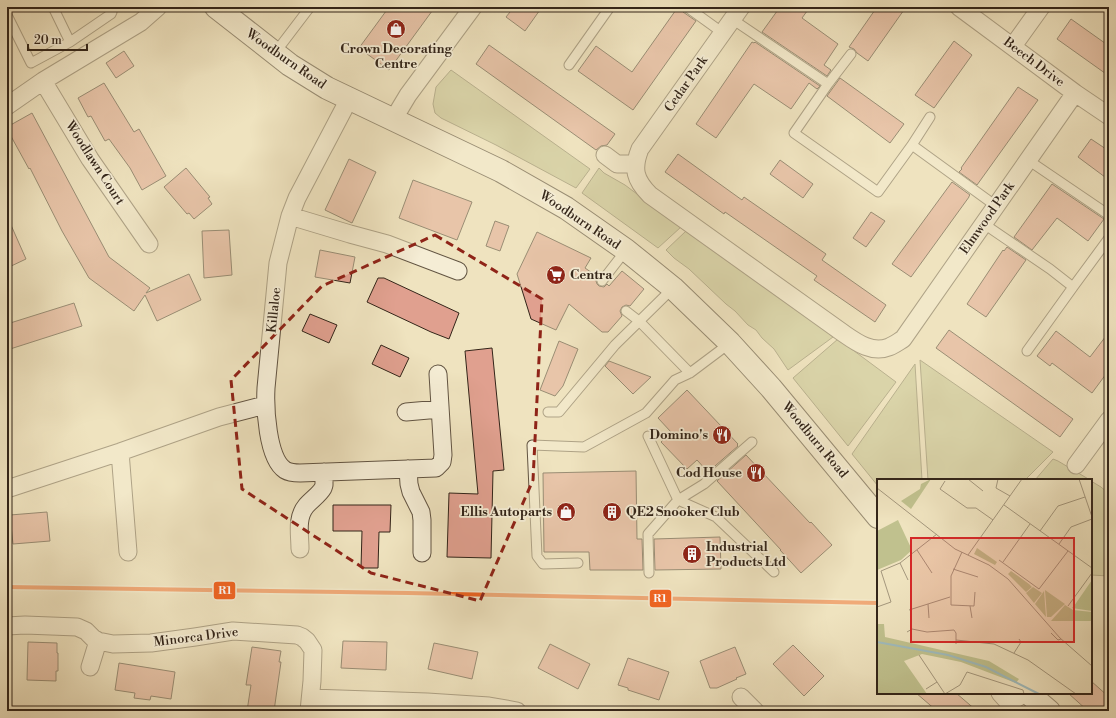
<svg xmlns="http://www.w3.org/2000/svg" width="1116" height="718" font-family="'Libre Bodoni',serif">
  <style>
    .green { fill: #c0c18e; stroke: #7a7354 }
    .building { fill: #e0a08f; stroke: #332519 }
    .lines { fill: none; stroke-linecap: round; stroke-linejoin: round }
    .lane-casing { stroke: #625442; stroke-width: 11 }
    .street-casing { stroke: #625442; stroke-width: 19 }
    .secondary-casing { stroke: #332519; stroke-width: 24 }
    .lane { stroke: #f5edd5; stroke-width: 9 }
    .street { stroke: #f5edd5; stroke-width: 17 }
    .secondary { stroke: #f5edd5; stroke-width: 22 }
    .rail-1-casing { stroke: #f5edd5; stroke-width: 7 }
    .rail-1 { stroke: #f26522; stroke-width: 4 }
    .marked { fill: none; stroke: #8f2418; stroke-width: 3; stroke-dasharray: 8 5; stroke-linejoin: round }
    .labels { text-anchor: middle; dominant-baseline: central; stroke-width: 3.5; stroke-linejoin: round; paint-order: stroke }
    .poi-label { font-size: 13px; font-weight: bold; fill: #332519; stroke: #f5edd5; text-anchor: start }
    .street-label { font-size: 13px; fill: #332519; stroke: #f5edd5 }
    .inset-river { fill: none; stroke: #9fbbbd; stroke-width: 2 }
    .inset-road { fill: none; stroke: #a4977d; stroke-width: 1 }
    .view { fill: #d62828; fill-opacity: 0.15; stroke: #d62828; stroke-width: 2 }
    .inset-edge { fill: none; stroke: #332519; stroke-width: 2 }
    .line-badge { stroke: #f5edd5; stroke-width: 1.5 }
    .badge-label { font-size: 11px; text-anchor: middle; font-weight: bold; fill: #fff }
  </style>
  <rect width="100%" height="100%" fill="#efe3bf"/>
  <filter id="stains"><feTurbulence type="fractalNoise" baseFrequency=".005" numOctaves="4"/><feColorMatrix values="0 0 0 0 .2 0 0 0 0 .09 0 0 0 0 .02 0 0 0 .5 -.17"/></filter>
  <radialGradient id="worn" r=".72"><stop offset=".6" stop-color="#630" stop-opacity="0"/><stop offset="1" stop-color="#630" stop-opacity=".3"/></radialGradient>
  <path class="green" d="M 451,70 L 590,169 L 576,188 L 496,145 L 441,118 L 435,113 L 433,104 L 436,87 Z
    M 599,168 L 604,173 L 625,185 L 681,227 L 658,248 L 582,193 Z
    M 686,231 L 812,320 L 833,337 L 788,370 L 774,349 L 762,338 L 756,330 L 748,325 L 735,311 L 726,304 L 689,269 L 674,258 L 666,250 Z
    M 838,339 L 896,382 L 848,446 L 793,378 Z
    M 920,360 L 1053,452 L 1025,480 L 928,480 Z
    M 915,364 L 922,480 L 878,480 L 878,486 L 852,454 Z
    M 1053,459 L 1058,461 L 1090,480 L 1035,480 Z
    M 1091,481 L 1101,487 L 1109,494 L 1109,576 L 1091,575 Z"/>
  <path class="building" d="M 389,7 L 435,7 L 389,70 L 359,48 Z
    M 514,7 L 542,7 L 525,31 L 506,17 Z
    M 678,7 L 681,7 L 683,12 L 696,21 L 633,110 L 578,71 L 596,46 L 632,72 Z
    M 780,7 L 810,7 L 802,18 L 838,44 L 824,65 L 831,70 L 827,76 L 762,32 Z
    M 877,7 L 906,7 L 868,61 L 857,53 L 854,49 L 849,47 Z
    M 1071,19 L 1109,46 L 1109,76 L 1057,39 Z
    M 954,41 L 972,55 L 934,108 L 915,95 Z
    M 752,42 L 754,43 L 755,42 L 820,86 L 817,89 L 809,83 L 791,109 L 754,84 L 716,138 L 696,124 Z
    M 489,45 L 615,134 L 607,145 L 601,146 L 596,150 L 476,64 Z
    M 124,51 L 134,66 L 116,78 L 106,63 Z
    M 840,78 L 904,124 L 890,143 L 827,96 Z
    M 104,83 L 134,132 L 139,129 L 166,176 L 142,190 L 130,168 L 109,139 L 105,141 L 91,116 L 88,117 L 78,98 Z
    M 1018,87 L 1038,100 L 977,185 L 959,172 L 962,169 L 961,168 Z
    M 32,113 L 109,257 L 150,288 L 146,293 L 189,274 L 201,300 L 157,321 L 145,295 L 134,311 L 89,278 L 62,231 L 30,168 L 29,169 L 7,129 L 7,127 Z
    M 1091,139 L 1109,151 L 1109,180 L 1078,157 Z
    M 678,154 L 742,200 L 744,197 L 826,254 L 822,260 L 886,305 L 875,322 L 814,280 L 817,276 L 725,212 L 724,214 L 665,172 Z
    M 349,159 L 376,172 L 352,223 L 325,210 Z
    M 780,160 L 813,184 L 803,198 L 770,174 Z
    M 186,168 L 210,197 L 208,198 L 212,204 L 194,219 L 189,213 L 187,214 L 164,187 Z
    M 413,180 L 472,202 L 457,240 L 399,218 Z
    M 952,182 L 970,195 L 969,196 L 969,197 L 911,277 L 892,264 Z
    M 1052,184 L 1104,219 L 1088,241 L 1057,218 L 1032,250 L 1014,237 Z
    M 871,212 L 885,221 L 866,247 L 853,238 Z
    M 7,216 L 26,259 L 7,268 Z
    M 495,221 L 509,226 L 500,251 L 486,246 Z
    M 229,230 L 232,275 L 204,278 L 202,231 Z
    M 537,232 L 591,258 L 585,268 L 598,277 L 596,281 L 597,284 L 599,286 L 604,287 L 607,284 L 609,286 L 622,271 L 644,289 L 630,306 L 626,305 L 622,307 L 620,311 L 622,316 L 608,332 L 602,332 L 569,304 L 556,330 L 531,319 L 517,274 Z
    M 1007,247 L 1026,260 L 986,317 L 967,304 L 1003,250 L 1004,251 Z
    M 320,250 L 355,257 L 350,283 L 315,277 Z
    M 378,278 L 384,278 L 459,313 L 449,339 L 431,332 L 367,302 Z
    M 74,303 L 82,326 L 7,350 L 7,324 Z
    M 310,314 L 337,325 L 329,343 L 302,331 Z
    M 949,330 L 1073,419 L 1060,437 L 936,348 Z
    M 1056,331 L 1090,357 L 1109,332 L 1109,370 L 1092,393 L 1052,363 L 1050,366 L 1037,356 Z
    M 559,341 L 578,349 L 563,386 L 555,396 L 540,390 Z
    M 381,345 L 409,358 L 400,377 L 372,364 Z
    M 492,348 L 504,470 L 493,471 L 491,558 L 447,557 L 449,493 L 478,494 L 465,351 Z
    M 609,361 L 651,377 L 633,394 L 605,366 Z
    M 687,390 L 738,444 L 737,445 L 738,446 L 708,472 L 697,460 L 687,469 L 661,442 L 671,432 L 658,418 Z
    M 746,455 L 810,523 L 811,522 L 832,545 L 801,573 L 780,550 L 781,550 L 717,481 Z
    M 636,471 L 637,539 L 642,539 L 643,570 L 590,570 L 589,552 L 544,552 L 543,473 Z
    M 333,505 L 391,505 L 390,532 L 379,532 L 378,568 L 361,568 L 362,531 L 333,531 Z
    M 47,512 L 50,541 L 13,544 L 10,515 Z
    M 720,537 L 721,569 L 655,570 L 654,539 Z
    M 343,641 L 387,642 L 386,670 L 341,668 Z
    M 28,642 L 57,643 L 57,653 L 58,653 L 58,671 L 56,671 L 56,681 L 27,680 Z
    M 434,643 L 478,652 L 472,679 L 428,669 Z
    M 550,644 L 590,664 L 578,689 L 538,668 Z
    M 793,645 L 824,676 L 804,696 L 773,664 Z
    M 252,647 L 281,651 L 279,662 L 281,662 L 274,711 L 247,711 L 251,685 L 246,685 Z
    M 735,647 L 746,674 L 736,678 L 737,679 L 717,688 L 710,688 L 700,661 Z
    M 628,658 L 669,672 L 659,700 L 628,690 L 628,688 L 618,685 Z
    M 119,663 L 175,672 L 171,699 L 151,696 L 150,700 L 134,698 L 135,693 L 115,690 Z
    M 1091,681 L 1109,697 L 1109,711 L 1088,711 L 1068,693 L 1091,693 Z
    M 916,693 L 956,693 L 977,711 L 937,711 Z"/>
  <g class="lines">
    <defs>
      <path id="lane" d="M 53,7 L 70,42
        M 687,7 L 723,33
        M 7,15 L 31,63 L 70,42 L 111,14 L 112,12 L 109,7
        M 732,19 L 828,84 L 794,133 L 878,192 L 912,145 L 996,206
        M 275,53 L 310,7
        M 569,65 L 610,7
        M 828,84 L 851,54
        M 912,145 L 930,117
        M 1028,160 L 1109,215
        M 984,224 L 1050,269 L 1073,287 L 1109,238
        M 602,281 L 626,250
        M 626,311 L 639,321 L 690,373
        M 1027,351 L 1073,287
        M 548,412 L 559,412 L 615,345 L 673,288
        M 648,436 L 678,500 L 716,517 L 774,572
        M 578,563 L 543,564 L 537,556 L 532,445 L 584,447 L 646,413 L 675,380 L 690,373 L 730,343
        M 649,573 L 648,534 L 678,500 L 704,484 L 752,442"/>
      <path id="street" d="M 741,7 L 640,149 C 632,169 635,180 650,195 L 843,333 C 856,342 872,354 889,347 C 894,345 898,342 903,339 L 1075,93
        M 959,7 L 1075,93 L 1109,116
        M 1013,46 L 1041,7
        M 43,81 L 90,159 L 149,244
        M 349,99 L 297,198 L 290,216 L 278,263 L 266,388 C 265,407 267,458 285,470 C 290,473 295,473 300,473 L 436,468 L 442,462 L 443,455 L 438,374
        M 7,106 L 43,81 L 141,22 L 158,7
        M 393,120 L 408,95 L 473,7
        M 605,155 L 617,164 L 635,164
        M 290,216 L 350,234 L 387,244 L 458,271
        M 406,412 L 440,409
        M 120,452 L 128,552
        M 1076,465 L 1109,420
        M 408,469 L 409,484 L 411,492 L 421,512 L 422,520 L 422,553
        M 7,489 L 120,452 L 219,417 L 265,405
        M 300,549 C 300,535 296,518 306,506 C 311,500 319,495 323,488 L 324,485 L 324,472
        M 7,626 L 25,625 L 77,627 L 86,631 L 93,638 L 98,641 L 113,644 L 151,643 L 195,637 L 233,631 L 297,635 L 302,637 L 307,641 L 313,650 L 312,681 L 309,711
        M 90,667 L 98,641
        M 1000,693 L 1009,703 L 1025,693
        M 741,697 L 755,711
        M 311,698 L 427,702 L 489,706 L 517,711"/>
      <path id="secondary" d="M 216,7 L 290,65 L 327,88 L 501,171 L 566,208 L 626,250 L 673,288 L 730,343 L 771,388 L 878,517
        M 1028,693 L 1049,711"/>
    </defs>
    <use href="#lane" class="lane-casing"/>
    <use href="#street" class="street-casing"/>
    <use href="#secondary" class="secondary-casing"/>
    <use href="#lane" class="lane"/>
    <use href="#street" class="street"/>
    <use href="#secondary" class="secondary"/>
    <defs>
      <path id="rail-1" d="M 7,587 L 408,593 L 878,603"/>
    </defs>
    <use href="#rail-1" class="rail-1-casing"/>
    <use href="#rail-1" class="rail-1"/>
  </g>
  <path d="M0 0H1116V718H0ZM 435,235 L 542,299 L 533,480 L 480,601 L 371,573 L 242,489 L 231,380 L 322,286 Z" fill="#efe3bf" fill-opacity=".55" fill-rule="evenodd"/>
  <path class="marked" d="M 435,235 L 542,299 L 533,480 L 480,601 L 371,573 L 242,489 L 231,380 L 322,286 Z"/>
  <defs>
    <symbol id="shop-disc" viewBox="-11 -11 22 22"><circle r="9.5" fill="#8f2418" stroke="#f5edd5"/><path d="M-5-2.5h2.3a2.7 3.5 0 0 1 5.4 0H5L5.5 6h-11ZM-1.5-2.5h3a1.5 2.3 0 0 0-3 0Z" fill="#fff"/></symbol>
    <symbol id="supermarket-disc" viewBox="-11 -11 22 22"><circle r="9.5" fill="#8f2418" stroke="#f5edd5"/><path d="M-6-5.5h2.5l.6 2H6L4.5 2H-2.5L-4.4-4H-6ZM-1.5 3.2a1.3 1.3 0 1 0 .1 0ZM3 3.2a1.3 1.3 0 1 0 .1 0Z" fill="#fff"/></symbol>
    <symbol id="restaurant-disc" viewBox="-11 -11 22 22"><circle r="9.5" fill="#8f2418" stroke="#f5edd5"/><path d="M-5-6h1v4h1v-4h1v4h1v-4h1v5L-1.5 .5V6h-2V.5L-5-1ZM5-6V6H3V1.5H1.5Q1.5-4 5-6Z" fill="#fff"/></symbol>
    <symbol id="building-disc" viewBox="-11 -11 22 22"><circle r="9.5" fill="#8f2418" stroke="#f5edd5"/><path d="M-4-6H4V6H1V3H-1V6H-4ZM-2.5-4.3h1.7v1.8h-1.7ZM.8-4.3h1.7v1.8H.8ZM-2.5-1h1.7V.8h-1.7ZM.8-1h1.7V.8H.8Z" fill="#fff"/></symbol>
  </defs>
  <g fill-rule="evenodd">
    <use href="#shop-disc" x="385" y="18" width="22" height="22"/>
    <use href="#supermarket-disc" x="545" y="264" width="22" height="22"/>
    <use href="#restaurant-disc" x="711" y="424" width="22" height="22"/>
    <use href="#restaurant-disc" x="745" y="462" width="22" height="22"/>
    <use href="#shop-disc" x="555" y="501" width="22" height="22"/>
    <use href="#building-disc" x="601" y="501" width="22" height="22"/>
    <use href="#building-disc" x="681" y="543" width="22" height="22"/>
  </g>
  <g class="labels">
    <g class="poi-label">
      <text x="396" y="49" text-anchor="middle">Crown Decorating<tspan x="396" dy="15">Centre</tspan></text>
      <text x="570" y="275">Centra</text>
      <text x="708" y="435" text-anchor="end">Domino's</text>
      <text x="742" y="473" text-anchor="end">Cod House</text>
      <text x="552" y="512" text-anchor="end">Ellis Autoparts</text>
      <text x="626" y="512">QE2 Snooker Club</text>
      <text x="706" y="547">Industrial<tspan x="706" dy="15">Products Ltd</tspan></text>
    </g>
    <g class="street-label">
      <text transform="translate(286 59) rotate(35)">Woodburn Road</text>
      <text transform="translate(1034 62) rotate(37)">Beech Drive</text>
      <text transform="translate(686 84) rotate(-55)">Cedar Park</text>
      <text transform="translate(95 163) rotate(57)">Woodlawn Court</text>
      <text transform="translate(987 218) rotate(-55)">Elmwood Park</text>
      <text transform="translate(580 220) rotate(34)">Woodburn Road</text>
      <text transform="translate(274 310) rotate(-84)">Killaloe</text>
      <text transform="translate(815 440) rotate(50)">Woodburn Road</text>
      <text transform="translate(196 637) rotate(-7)">Minorca Drive</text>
    </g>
  </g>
  <g transform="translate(877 479)">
    <rect width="215" height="215" fill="#efe3bf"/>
    <path d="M 54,0 L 34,30 L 24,22 L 43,10 L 44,5 ZM 21,41 L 35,71 L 24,81 L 0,91 L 0,52 ZM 100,69 L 120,83 L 118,86 L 97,75 ZM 134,92 L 152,105 L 155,108 L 149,113 L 131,95 ZM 215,101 L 215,132 L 195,129 L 197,127 ZM 156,108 L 165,114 L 157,124 L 149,114 ZM 168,111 L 188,125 L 174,138 L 170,138 ZM 167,112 L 169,138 L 158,125 ZM 188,126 L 196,131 L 215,133 L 215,142 L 174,142 ZM 0,145 L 7,145 L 8,158 L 112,182 L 142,200 L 139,204 L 84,183 L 45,175 L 27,182 L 50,215 L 0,215 Z" fill="#c0c18e"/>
    <path class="inset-river" d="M 0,163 L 71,176 L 109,188 L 162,215"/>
    <path class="inset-road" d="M 91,0 L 106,12M 121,0 L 119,9 L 133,17M 202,0 L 215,38M 68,2 L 63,10 L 90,29 L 99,29 L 116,41M 0,9 L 78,70 L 112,86 L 131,100 L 183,159 L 215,187M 127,26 L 215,89M 163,52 L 181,27 L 208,18M 182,65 L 194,48 L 215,40M 40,71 L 55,94M 85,73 L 74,97 L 74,126 L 97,127 L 98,113M 91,76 L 145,0M 122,81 L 162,110 L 191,72M 126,83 L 153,45M 23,84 L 31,101M 76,90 L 101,98M 51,125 L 52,139M 93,127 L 95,139M 191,127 L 215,94M 0,128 L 14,123 L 4,92 L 23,84 L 60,55M 32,131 L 73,118M 30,153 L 35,150 L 50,153 L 77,151 L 79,154 L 79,165M 174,154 L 181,161 L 184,160M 79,161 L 117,165 L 151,181 L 199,215M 137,174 L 144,163 L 142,160M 42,176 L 68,215M 49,210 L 60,203M 68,215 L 83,206 L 90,193 L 146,211 L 147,215"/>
    <path class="view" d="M 34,59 L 197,59 L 197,163 L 34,163 Z"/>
    <rect width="215" height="215" class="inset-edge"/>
  </g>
  <g class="line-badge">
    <rect x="213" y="581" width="23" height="19" rx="4" fill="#f26522"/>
    <rect x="649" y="589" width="23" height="19" rx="4" fill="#f26522"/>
  </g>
  <g class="badge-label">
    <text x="225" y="594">R1</text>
    <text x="660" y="602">R1</text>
  </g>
  <rect width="1116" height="718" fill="none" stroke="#efe3bf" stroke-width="24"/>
  <rect x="8" y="8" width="1100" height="702" fill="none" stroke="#332519" stroke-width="2"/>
  <rect x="12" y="12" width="1092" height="694" fill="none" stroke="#332519"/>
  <path d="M28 44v6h59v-6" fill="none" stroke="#332519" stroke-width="2"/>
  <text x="34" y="44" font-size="12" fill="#332519" stroke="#f5edd5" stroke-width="3" paint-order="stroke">20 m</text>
  <rect width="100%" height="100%" filter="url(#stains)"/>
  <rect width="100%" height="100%" fill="url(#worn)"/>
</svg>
